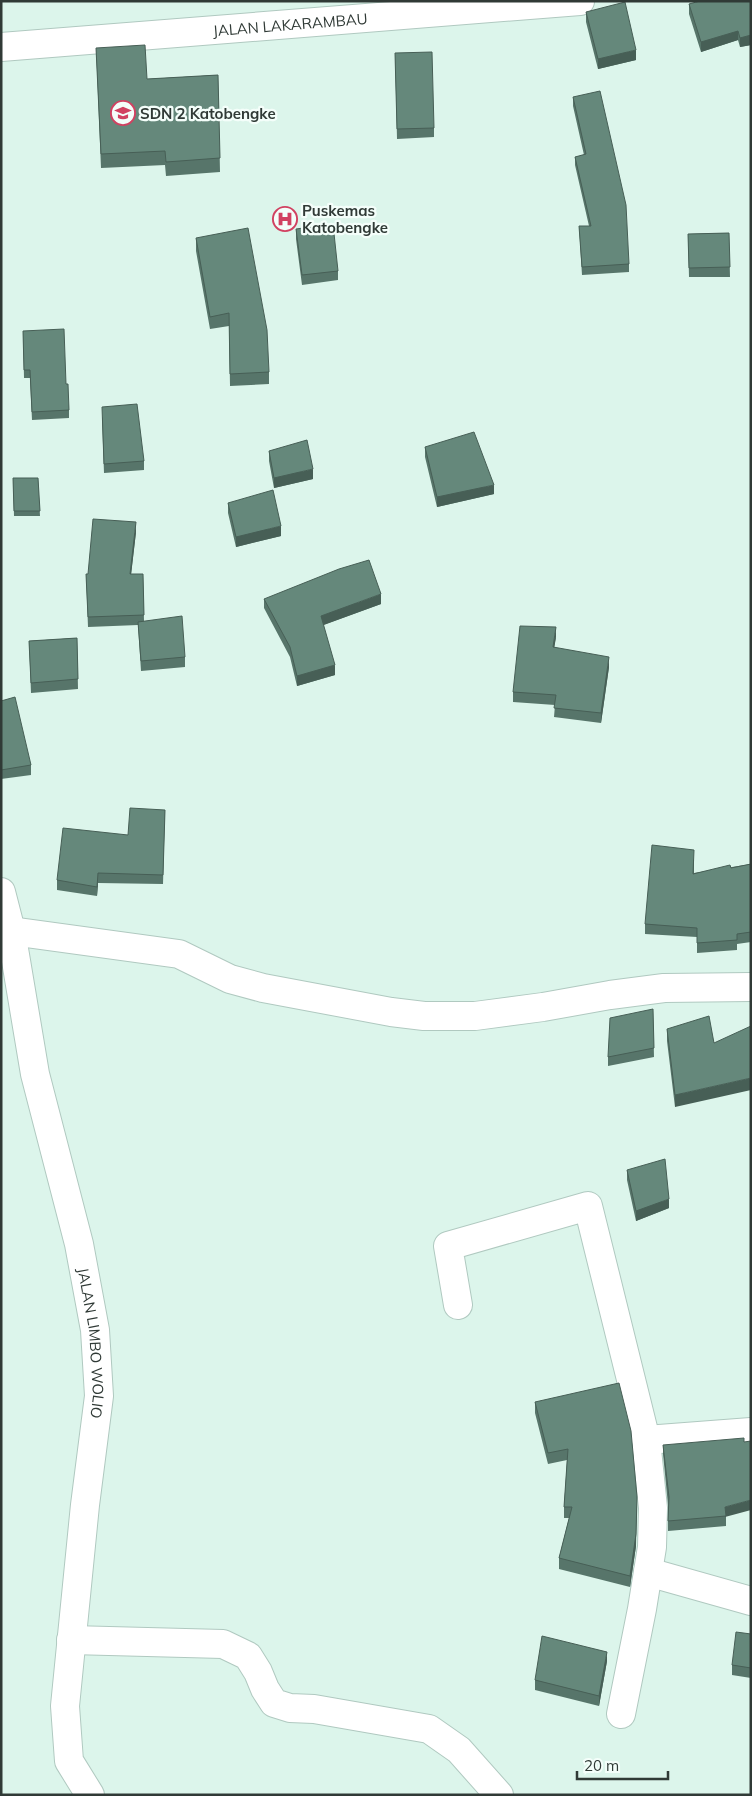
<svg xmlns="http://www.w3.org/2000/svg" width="752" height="1796" font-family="Mulish,sans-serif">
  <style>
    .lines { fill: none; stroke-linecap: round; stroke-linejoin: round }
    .street-casing { stroke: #b0c9c0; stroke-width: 30 }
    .secondary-casing { stroke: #b0c9c0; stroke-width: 30 }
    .street { stroke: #fff; stroke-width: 28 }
    .secondary { stroke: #fff; stroke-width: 28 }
    .wall { fill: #57756a }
    .shaded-wall { fill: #475f56 }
    .building { fill: #65887b; stroke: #475f56 }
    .labels { text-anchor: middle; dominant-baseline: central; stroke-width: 4.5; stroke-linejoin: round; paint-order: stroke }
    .street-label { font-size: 15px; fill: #303a36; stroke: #f4fefa }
    .poi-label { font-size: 15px; font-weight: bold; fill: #303a36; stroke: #f4fefa; text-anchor: start }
  </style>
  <rect width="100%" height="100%" fill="#dcf5eb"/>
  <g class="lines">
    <defs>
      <g id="street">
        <path id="s1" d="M 1,892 L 11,931 L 35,1074 L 79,1244 L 95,1330 L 99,1396 L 85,1505 L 65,1706 L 69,1761 L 90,1795"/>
        <path d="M 1,929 L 11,931 L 179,954 L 230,979 L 263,988 L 391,1012 L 424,1016 L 475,1016 L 543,1007 L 610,995 L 664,988 L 751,987"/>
        <path d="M 458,1305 L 448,1246 L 588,1206 L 646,1440 L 653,1508 L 652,1547 L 642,1609 L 621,1714"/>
        <path d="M 646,1440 L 751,1432"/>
        <path d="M 648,1572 L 751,1601"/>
        <path d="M 71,1640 L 223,1644 L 248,1656 L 258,1672 L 265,1689 L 274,1703 L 290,1708 L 314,1709 L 429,1729 L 459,1750 L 499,1795"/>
      </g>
      <g id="secondary">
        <path id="s2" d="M 1,47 L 580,1"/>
      </g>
    </defs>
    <use href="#street" class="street-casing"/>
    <use href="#secondary" class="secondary-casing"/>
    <use href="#street" class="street"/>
    <use href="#secondary" class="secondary"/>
  </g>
  <path class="wall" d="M 751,1 L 751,45 L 740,47 L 738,40 L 701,52 L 689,14 L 689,4 Z
    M 586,12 L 636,60 L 598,69 L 586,22 Z
    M 96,48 L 147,79 L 218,75 L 220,172 L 166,176 L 165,165 L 101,168 Z
    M 395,53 L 434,128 L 434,137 L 397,139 Z
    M 573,97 L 629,264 L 629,272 L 582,275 L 579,226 L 589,226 L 575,165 L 575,157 L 584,155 L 573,106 Z
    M 296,229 L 338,271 L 338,280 L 302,285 L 296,239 Z
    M 729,233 L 730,277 L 689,277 L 688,234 Z
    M 196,238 L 269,372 L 269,384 L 230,386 L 229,326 L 210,329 L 196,251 Z
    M 23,331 L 66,384 L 69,410 L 69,418 L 32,420 L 30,378 L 24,378 Z
    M 102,417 L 144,461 L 144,470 L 104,473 Z
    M 425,447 L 494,494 L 437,507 L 425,457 Z
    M 269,451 L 313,479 L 274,488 L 269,461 Z
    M 13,478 L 38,478 L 40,516 L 14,516 Z
    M 228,503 L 281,536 L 236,547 L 228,513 Z
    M 136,532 L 131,574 L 143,574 L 144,621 L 185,657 L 185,667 L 141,671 L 138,625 L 88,627 L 86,574 L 88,574 Z
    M 264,599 L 381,604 L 323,625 L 335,675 L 297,686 L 290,657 L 264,608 Z
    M 556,637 L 554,647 L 609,667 L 601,723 L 554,717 L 555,705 L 513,702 L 513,692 Z
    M 77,638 L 78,689 L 31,693 L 29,641 Z
    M 1,701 L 31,765 L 31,775 L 1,779 Z
    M 165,810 L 163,884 L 98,883 L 97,896 L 57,890 L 57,880 L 128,835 Z
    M 694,859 L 694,873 L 751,864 L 751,942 L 737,944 L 737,950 L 697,953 L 697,937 L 645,934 L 645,924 Z
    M 653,1009 L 654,1057 L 608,1066 L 608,1057 Z
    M 667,1029 L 714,1043 L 675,1107 L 667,1041 Z
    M 627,1170 L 669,1208 L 636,1221 L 627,1180 Z
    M 535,1402 L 636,1546 L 630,1587 L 559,1569 L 559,1558 L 569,1518 L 564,1518 L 564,1507 L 567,1460 L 548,1464 L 535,1413 Z
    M 663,1445 L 726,1516 L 726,1526 L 668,1531 L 668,1505 L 663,1454 Z
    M 751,1634 L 751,1678 L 732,1675 L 732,1665 Z
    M 607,1661 L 599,1706 L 535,1690 L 535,1680 Z"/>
  <path class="shaded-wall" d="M 738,31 L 738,40 L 701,52 L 701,42 Z
    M 751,35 L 751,45 L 740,47 L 740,38 Z
    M 636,50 L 636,60 L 598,69 L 598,59 Z
    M 313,469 L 313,479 L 274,488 L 274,478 Z
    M 494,485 L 494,494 L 437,507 L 437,497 Z
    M 136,522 L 136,532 L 130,584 L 130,574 Z
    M 281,526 L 281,536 L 236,547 L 236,537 Z
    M 381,594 L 381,604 L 321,626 L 321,616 Z
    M 556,627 L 556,637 L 553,656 L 553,647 Z
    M 609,657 L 609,667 L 601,723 L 601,713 Z
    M 335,665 L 335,675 L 297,686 L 297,676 Z
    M 98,873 L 98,883 L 97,896 L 97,887 Z
    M 751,1078 L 751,1090 L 675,1107 L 675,1095 Z
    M 669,1199 L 669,1208 L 636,1221 L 636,1211 Z
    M 637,1497 L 636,1546 L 630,1587 L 630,1576 Z
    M 751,1500 L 751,1510 L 725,1517 L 725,1507 Z
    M 607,1652 L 607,1661 L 599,1706 L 599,1696 Z"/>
  <path class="building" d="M 700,1 L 751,1 L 751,35 L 740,38 L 738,31 L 701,42 L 689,4 Z
    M 625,2 L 636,50 L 598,59 L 586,12 Z
    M 145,45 L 147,79 L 218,75 L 220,158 L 166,162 L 165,151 L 101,154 L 96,48 Z
    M 432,52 L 434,128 L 397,129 L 395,53 Z
    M 600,91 L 626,205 L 629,264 L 582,267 L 579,226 L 591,226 L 575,157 L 586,154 L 573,97 Z
    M 333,224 L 338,271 L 302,275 L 296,229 Z
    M 248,228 L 267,330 L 269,372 L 230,374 L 229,313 L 210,317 L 196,238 Z
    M 729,233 L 730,267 L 689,268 L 688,234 Z
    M 64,329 L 66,384 L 68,384 L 69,410 L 32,412 L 30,370 L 24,370 L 23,331 Z
    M 137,404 L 144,461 L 104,464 L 102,407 Z
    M 474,432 L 494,485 L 437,497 L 425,447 Z
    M 307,440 L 313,469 L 274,478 L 269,451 Z
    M 13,478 L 38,478 L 40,511 L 14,511 Z
    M 273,490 L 281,526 L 236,537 L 228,503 Z
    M 93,519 L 136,522 L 130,574 L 143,574 L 144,615 L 88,617 L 86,574 L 88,574 Z
    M 369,560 L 381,594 L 321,616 L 335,665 L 297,676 L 290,647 L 264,599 L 339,569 Z
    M 182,616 L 185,657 L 141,661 L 138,622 Z
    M 520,626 L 556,627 L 553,647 L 609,657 L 601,713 L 554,708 L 556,695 L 513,692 Z
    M 77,638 L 78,679 L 31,683 L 29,641 Z
    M 15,697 L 31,765 L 1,770 L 1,701 Z
    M 130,808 L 165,810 L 163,875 L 98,873 L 97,887 L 57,880 L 63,828 L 128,835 Z
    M 652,845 L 694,850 L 693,874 L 730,865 L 731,868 L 751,864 L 751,932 L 737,934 L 737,940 L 697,943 L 697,928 L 645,924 Z
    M 653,1009 L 654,1048 L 608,1057 L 610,1018 Z
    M 709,1016 L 714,1043 L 751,1026 L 751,1078 L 675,1095 L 667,1029 Z
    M 665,1159 L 669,1199 L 636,1211 L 627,1170 Z
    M 619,1383 L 631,1431 L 637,1497 L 636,1534 L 630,1576 L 559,1558 L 572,1507 L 564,1507 L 568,1449 L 548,1453 L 535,1402 Z
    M 744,1438 L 744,1442 L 751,1441 L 751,1500 L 725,1507 L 726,1516 L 668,1521 L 669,1497 L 663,1445 Z
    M 736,1632 L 751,1634 L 751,1668 L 732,1665 Z
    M 542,1636 L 607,1652 L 599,1696 L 535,1680 Z"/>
  <defs>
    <symbol id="school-ring" viewBox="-11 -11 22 22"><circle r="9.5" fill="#f4fefa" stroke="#d14161" stroke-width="1.5"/><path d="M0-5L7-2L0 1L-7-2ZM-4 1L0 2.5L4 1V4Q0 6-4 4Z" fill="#d14161"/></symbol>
    <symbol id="hospital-ring" viewBox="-11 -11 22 22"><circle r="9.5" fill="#f4fefa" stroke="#d14161" stroke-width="1.5"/><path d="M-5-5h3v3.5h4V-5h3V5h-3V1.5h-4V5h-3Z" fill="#d14161"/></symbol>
  </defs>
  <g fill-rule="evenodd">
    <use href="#school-ring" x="109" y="99" width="28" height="28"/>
    <use href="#hospital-ring" x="271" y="205" width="28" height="28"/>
  </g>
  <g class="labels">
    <g class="street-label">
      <text stroke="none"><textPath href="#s2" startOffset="290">JALAN LAKARAMBAU</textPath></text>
      <text stroke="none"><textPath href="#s1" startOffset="461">JALAN LIMBO WOLIO</textPath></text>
    </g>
    <g class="poi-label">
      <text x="140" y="113">SDN 2 Katobengke</text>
      <text x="302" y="210">Puskemas<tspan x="302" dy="17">Katobengke</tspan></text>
    </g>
  </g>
  <rect width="752" height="1796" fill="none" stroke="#303a36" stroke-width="5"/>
  <path d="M577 1771v8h91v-8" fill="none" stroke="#303a36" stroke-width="2.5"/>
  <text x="584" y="1771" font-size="15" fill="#303a36" stroke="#f4fefa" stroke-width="4" paint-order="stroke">20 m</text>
</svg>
